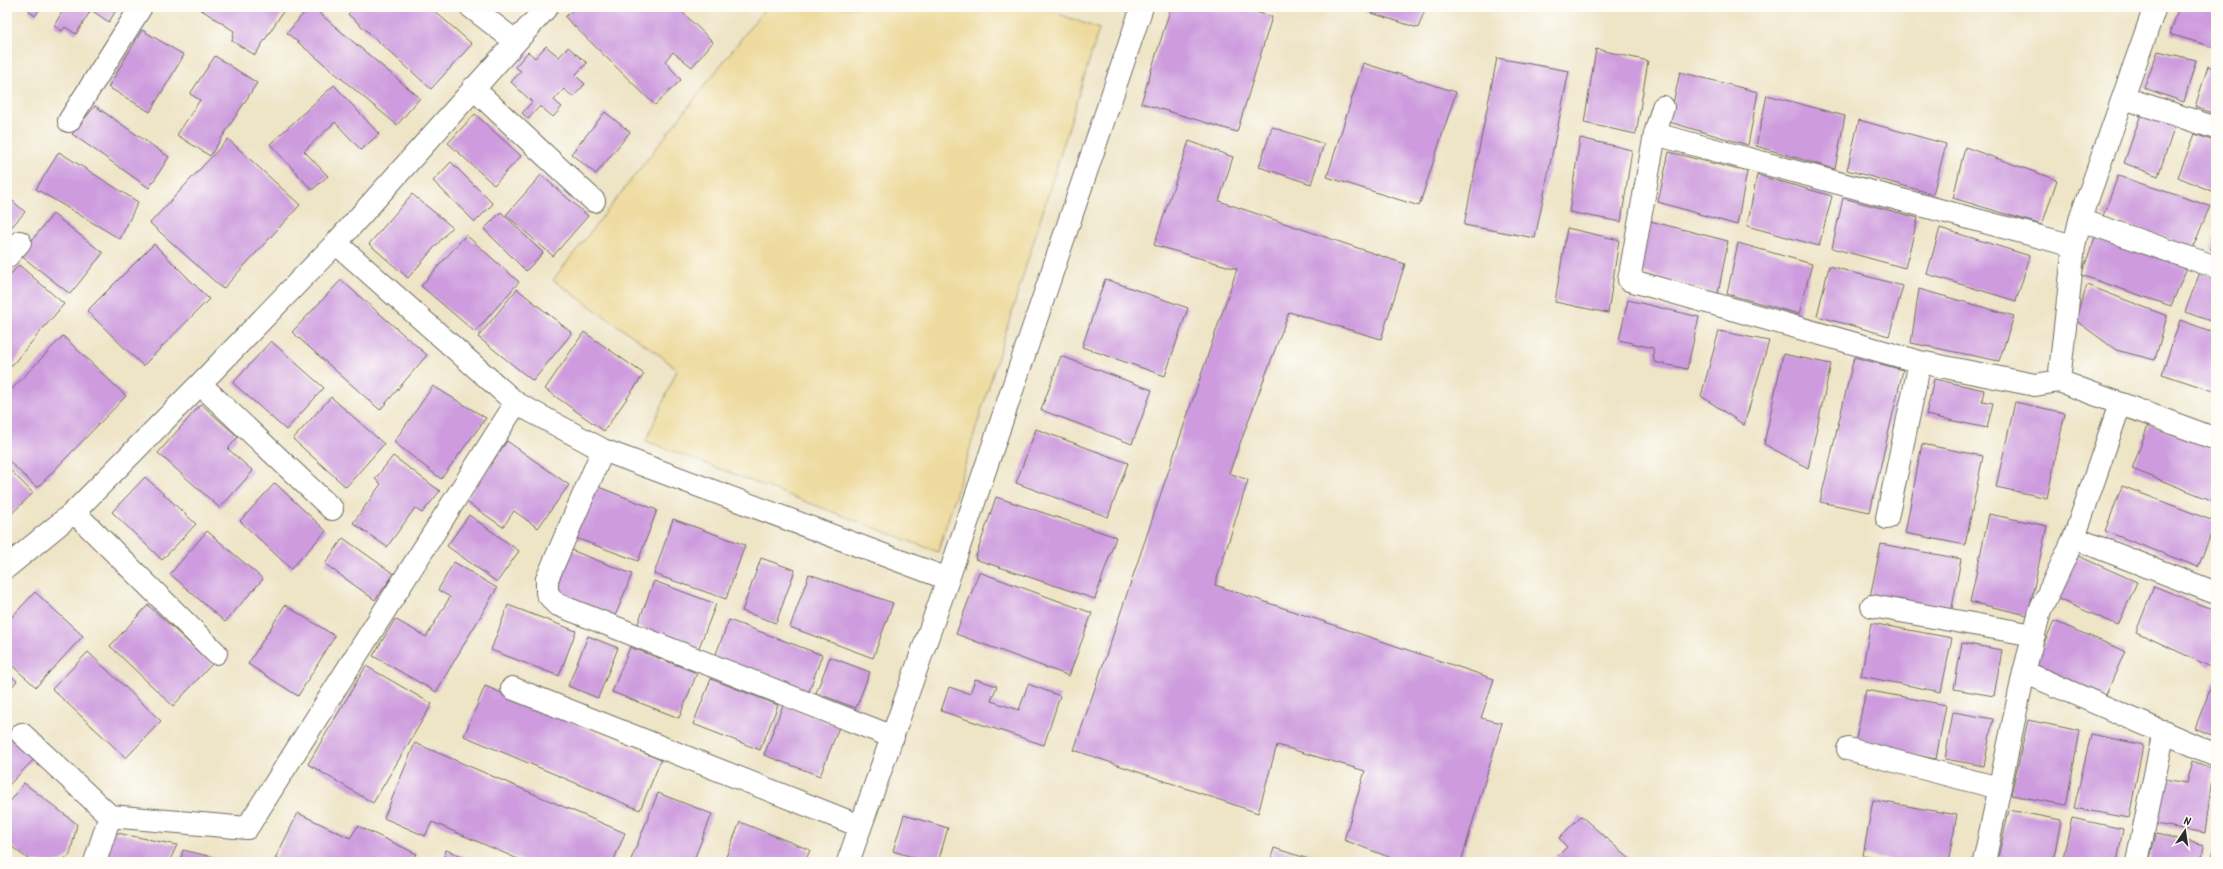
<svg xmlns="http://www.w3.org/2000/svg" width="2223" height="869" font-family="Kalam,sans-serif">
  <style>
    .sand { fill: #eeda9e; stroke: #8c8264 }
    .building { fill: #cd9bde }
    .lines { fill: none; stroke-linecap: round; stroke-linejoin: round }
    .minor-casing { stroke: #6f6c61; stroke-width: 24 }
    .minor { stroke: #fff; stroke-width: 22 }
  </style>
  <rect width="100%" height="100%" fill="#fdfcf7"/>
  <filter id="ink" filterUnits="userSpaceOnUse"><feTurbulence type="fractalNoise" baseFrequency=".025" numOctaves="2"/><feDisplacementMap in="SourceGraphic" scale="8" xChannelSelector="R" yChannelSelector="G"/><feConvolveMatrix kernelMatrix="1 2 1 2 8 2 1 2 1" color-interpolation-filters="sRGB"/></filter>
  <filter id="wash" filterUnits="userSpaceOnUse"><feTurbulence type="fractalNoise" baseFrequency=".012" numOctaves="4" result="noise"/><feDisplacementMap in="SourceGraphic" scale="16" xChannelSelector="R" yChannelSelector="G"/><feGaussianBlur stdDeviation="0.9" result="paint"/><feColorMatrix in="noise" values="0 0 0 0 0 0 0 0 0 0 0 0 0 0 0 0 0 1.4 0 .05"/><feComposite in="paint" operator="in"/></filter>
  <g filter="url(#wash)">
    <rect width="100%" height="100%" fill="#eee4c6"/>
    <path class="sand" d="M 766,7 L 1041,7 L 1099,29 L 938,552 L 646,441 L 677,370 L 661,356 L 553,280 Z"/>
    <g id="blocks">
      <path class="building" d="M 31,7 L 41,7 L 35,16 L 29,11 Z
        M 58,7 L 118,7 L 109,22 L 91,10 L 76,34 L 65,27 L 62,31 L 54,26 L 63,10 Z
        M 197,7 L 286,7 L 255,55 L 232,41 L 234,31 Z
        M 309,7 L 312,7 L 420,98 L 397,125 L 287,33 Z
        M 355,7 L 430,7 L 472,44 L 431,89 L 348,14 Z
        M 576,7 L 677,7 L 713,42 L 692,67 L 673,52 L 665,61 L 681,80 L 655,105 L 565,17 Z
        M 1171,7 L 1239,7 L 1272,17 L 1237,132 L 1141,103 Z
        M 1353,7 L 1426,7 L 1418,28 Z
        M 2179,7 L 2216,7 L 2216,48 L 2170,34 Z
        M 142,30 L 184,55 L 150,112 L 108,87 Z
        M 546,46 L 559,57 L 568,47 L 587,63 L 575,75 L 585,84 L 573,97 L 564,89 L 554,100 L 562,107 L 553,117 L 540,106 L 528,119 L 522,113 L 532,102 L 511,82 L 521,71 L 515,67 L 528,52 L 535,58 Z
        M 1596,49 L 1648,61 L 1636,134 L 1584,123 Z
        M 2158,51 L 2196,60 L 2184,102 L 2144,88 Z
        M 215,56 L 257,83 L 210,156 L 177,135 L 200,100 L 190,94 Z
        M 1497,58 L 1569,71 L 1535,238 L 1464,225 Z
        M 1363,63 L 1456,92 L 1419,206 L 1327,177 Z
        M 2208,66 L 2216,69 L 2216,114 L 2195,107 Z
        M 1680,72 L 1758,92 L 1748,145 L 1669,122 Z
        M 334,85 L 379,134 L 361,150 L 335,122 L 304,151 L 328,176 L 312,190 L 270,144 Z
        M 1767,95 L 1845,116 L 1835,169 L 1756,146 Z
        M 95,106 L 169,157 L 149,188 L 72,134 Z
        M 605,112 L 630,132 L 596,174 L 571,154 Z
        M 475,114 L 521,156 L 494,185 L 448,143 Z
        M 2141,114 L 2175,126 L 2158,176 L 2124,163 Z
        M 1859,120 L 1946,144 L 1933,194 L 1847,170 Z
        M 1272,127 L 1324,144 L 1311,184 L 1259,167 Z
        M 2195,134 L 2216,142 L 2216,193 L 2178,177 Z
        M 1580,138 L 1632,150 L 1621,222 L 1569,212 Z
        M 228,139 L 300,205 L 223,289 L 150,223 Z
        M 1189,141 L 1233,157 L 1219,201 L 1405,264 L 1381,339 L 1289,312 L 1229,473 L 1248,480 L 1215,585 L 1494,679 L 1481,718 L 1502,723 L 1461,862 L 1402,862 L 1344,840 L 1365,771 L 1277,745 L 1258,813 L 1074,750 L 1237,269 L 1154,245 Z
        M 1965,147 L 2057,180 L 2042,225 L 1953,198 Z
        M 59,152 L 138,202 L 120,239 L 36,189 Z
        M 1669,152 L 1747,172 L 1737,225 L 1658,202 Z
        M 451,162 L 493,204 L 475,222 L 433,181 Z
        M 541,175 L 588,216 L 553,256 L 506,215 Z
        M 1757,175 L 1832,196 L 1819,246 L 1747,226 Z
        M 2118,176 L 2210,206 L 2193,247 L 2103,216 Z
        M 412,194 L 452,227 L 408,278 L 369,244 Z
        M 7,196 L 25,212 L 7,232 Z
        M 1843,198 L 1918,218 L 1905,268 L 1832,248 Z
        M 501,212 L 543,253 L 526,271 L 484,229 Z
        M 53,214 L 103,253 L 70,294 L 20,255 Z
        M 1650,221 L 1728,241 L 1718,294 L 1639,271 Z
        M 1567,228 L 1619,240 L 1608,313 L 1555,302 Z
        M 1940,228 L 2030,256 L 2016,301 L 1927,274 Z
        M 2216,232 L 2216,251 L 2210,249 Z
        M 466,235 L 519,282 L 475,332 L 421,286 Z
        M 2096,235 L 2188,265 L 2171,306 L 2081,275 Z
        M 1738,243 L 1812,264 L 1799,314 L 1727,294 Z
        M 154,244 L 209,299 L 143,366 L 87,311 Z
        M 19,265 L 64,304 L 7,371 L 7,278 Z
        M 1829,266 L 1903,286 L 1889,336 L 1817,316 Z
        M 2200,272 L 2216,277 L 2216,323 L 2185,312 Z
        M 1105,279 L 1188,308 L 1165,376 L 1082,347 Z
        M 341,280 L 427,355 L 380,410 L 292,332 Z
        M 2087,285 L 2167,316 L 2155,360 L 2116,350 L 2075,320 Z
        M 517,289 L 572,333 L 533,381 L 478,337 Z
        M 1919,289 L 2014,316 L 1999,361 L 1911,343 Z
        M 1628,300 L 1699,317 L 1687,369 L 1654,362 L 1653,348 L 1619,340 Z
        M 2180,320 L 2216,333 L 2216,392 L 2162,374 Z
        M 1719,331 L 1769,341 L 1744,425 L 1701,396 Z
        M 584,332 L 644,374 L 604,431 L 545,389 Z
        M 63,336 L 126,396 L 37,488 L 7,459 L 7,394 Z
        M 271,341 L 324,388 L 286,430 L 233,383 Z
        M 1783,354 L 1831,364 L 1808,468 L 1764,444 Z
        M 1061,356 L 1152,390 L 1132,444 L 1041,410 Z
        M 1854,357 L 1903,370 L 1870,512 L 1820,502 Z
        M 1934,379 L 1984,390 L 1982,401 L 1993,403 L 1987,428 L 1926,415 Z
        M 433,386 L 486,418 L 441,479 L 394,442 Z
        M 331,397 L 384,444 L 346,487 L 293,439 Z
        M 2015,402 L 2065,413 L 2047,498 L 1996,487 Z
        M 201,404 L 238,437 L 228,449 L 253,471 L 220,508 L 158,453 Z
        M 2149,423 L 2216,449 L 2216,502 L 2132,469 Z
        M 1036,429 L 1128,463 L 1108,517 L 1016,483 Z
        M 507,441 L 569,485 L 538,528 L 514,511 L 503,527 L 465,501 Z
        M 1922,444 L 1983,456 L 1965,545 L 1905,533 Z
        M 393,456 L 440,491 L 422,513 L 415,508 L 387,547 L 353,523 L 381,484 L 375,479 Z
        M 7,467 L 33,493 L 7,518 Z
        M 145,477 L 196,524 L 162,560 L 112,512 Z
        M 275,483 L 326,531 L 291,569 L 240,521 Z
        M 591,484 L 657,510 L 638,561 L 573,537 Z
        M 2122,486 L 2216,522 L 2198,567 L 2105,531 Z
        M 996,497 L 1116,537 L 1095,599 L 975,559 Z
        M 1989,514 L 2047,526 L 2028,615 L 1970,602 Z
        M 469,515 L 519,551 L 497,582 L 447,546 Z
        M 673,519 L 745,545 L 726,599 L 654,574 Z
        M 207,531 L 263,579 L 225,622 L 170,574 Z
        M 343,538 L 394,574 L 375,600 L 325,564 Z
        M 1881,544 L 1961,559 L 1951,613 L 1870,597 Z
        M 571,550 L 632,574 L 614,619 L 553,596 Z
        M 2076,555 L 2137,582 L 2118,625 L 2058,599 Z
        M 761,558 L 795,570 L 776,623 L 742,611 Z
        M 454,562 L 497,588 L 436,692 L 373,656 L 395,619 L 426,637 L 450,597 L 438,590 Z
        M 979,572 L 1092,613 L 1069,676 L 956,634 Z
        M 809,574 L 893,603 L 873,658 L 790,627 Z
        M 654,581 L 716,604 L 698,650 L 637,626 Z
        M 2154,586 L 2216,611 L 2216,656 L 2211,667 L 2136,632 Z
        M 35,592 L 83,636 L 36,687 L 7,661 L 7,622 Z
        M 148,605 L 212,664 L 173,706 L 110,646 Z
        M 285,605 L 335,636 L 298,696 L 248,664 Z
        M 508,605 L 576,631 L 559,676 L 491,650 Z
        M 729,620 L 822,655 L 808,694 L 714,659 Z
        M 2054,621 L 2125,651 L 2105,697 L 2034,666 Z
        M 1871,623 L 1952,638 L 1941,692 L 1861,676 Z
        M 588,636 L 618,648 L 598,698 L 568,686 Z
        M 1962,643 L 2002,650 L 1994,696 L 1954,689 Z
        M 630,647 L 697,673 L 679,718 L 612,692 Z
        M 88,652 L 161,721 L 126,758 L 52,689 Z
        M 830,657 L 870,672 L 856,708 L 816,693 Z
        M 366,666 L 432,704 L 373,803 L 308,764 Z
        M 7,673 L 17,681 L 7,692 Z
        M 711,679 L 778,705 L 760,750 L 693,724 Z
        M 975,679 L 997,686 L 991,701 L 1019,710 L 1028,684 L 1060,696 L 1044,745 L 941,711 L 949,687 L 970,694 Z
        M 2213,682 L 2216,683 L 2216,737 L 2195,728 Z
        M 485,686 L 661,760 L 640,810 L 464,736 Z
        M 1866,690 L 1946,705 L 1936,759 L 1855,743 Z
        M 783,705 L 839,727 L 820,776 L 764,755 Z
        M 1953,712 L 1993,719 L 1984,766 L 1945,759 Z
        M 2028,720 L 2080,731 L 2066,805 L 2011,795 Z
        M 7,734 L 38,755 L 7,787 Z
        M 2091,734 L 2143,745 L 2129,818 L 2074,808 Z
        M 415,743 L 625,833 L 613,862 L 525,862 L 432,822 L 425,836 L 384,818 Z
        M 2193,761 L 2213,769 L 2205,833 L 2150,823 L 2159,778 L 2187,783 Z
        M 24,783 L 77,824 L 70,855 L 61,862 L 32,862 L 7,843 L 7,806 Z
        M 658,793 L 712,814 L 693,862 L 630,862 Z
        M 1873,800 L 1957,815 L 1948,862 L 1901,862 L 1863,855 Z
        M 2009,810 L 2061,820 L 2053,862 L 1997,862 Z
        M 298,813 L 350,838 L 358,826 L 417,854 L 407,862 L 292,862 L 275,859 Z
        M 904,815 L 948,828 L 938,862 L 928,862 L 893,851 Z
        M 1581,816 L 1631,860 L 1628,862 L 1551,862 L 1567,847 L 1559,838 Z
        M 2072,818 L 2123,829 L 2117,862 L 2062,862 Z
        M 740,822 L 810,850 L 805,862 L 724,862 Z
        M 112,832 L 177,845 L 169,862 L 101,862 Z
        M 2156,834 L 2204,845 L 2201,862 L 2149,862 Z
        M 2215,844 L 2216,862 L 2211,862 Z
        M 1274,848 L 1318,862 L 1270,862 Z
        M 183,850 L 229,861 L 228,862 L 180,862 Z
        M 446,850 L 478,862 L 442,862 Z"/>
    </g>
  </g>
  <g filter="url(#ink)">
    <use href="#blocks" fill-opacity="0" stroke="#6f6c61" stroke-width="1"/>
    <g class="lines">
      <defs>
        <path id="minor" d="M 471,7 L 515,41
          M 473,88 L 594,201
          M 2124,98 L 2216,128
          M 1663,107 L 1655,134 L 1629,280 L 1920,362 L 2035,385 L 2059,381 L 2216,439
          M 69,121 L 141,7
          M 1655,134 L 2074,246
          M 2080,220 L 2216,267
          M 336,243 L 516,403 L 603,450 L 948,579
          M 7,257 L 20,242
          M 2059,381 L 2074,246 L 2080,220 L 2155,7
          M 200,384 L 332,509
          M 603,450 L 547,579 L 547,593 L 556,604 L 893,737
          M 74,512 L 216,653
          M 1887,518 L 1920,362
          M 2074,538 L 2216,593
          M 7,567 L 74,512 L 200,384 L 336,243 L 547,7
          M 1872,606 L 2034,635
          M 2024,672 L 2216,755
          M 512,688 L 860,826
          M 22,734 L 110,816
          M 1848,749 L 1999,788
          M 95,862 L 110,816 L 247,828 L 516,403
          M 848,862 L 948,579 L 1142,7
          M 1984,862 L 2024,672 L 2040,611 L 2074,538 L 2120,404
          M 2137,862 L 2164,731"/>
      </defs>
      <use href="#minor" class="minor-casing"/>
      <use href="#minor" class="minor"/>
    </g>
  </g>
  <rect width="2223" height="869" fill="none" stroke="#fdfcf7" stroke-width="24"/>
  <g transform="translate(2185 831) rotate(13)" stroke="#fdfcf7" stroke-width="3" paint-order="stroke">
  <path d="M0-3L7 15L0 10L-7 15Z" fill="#2b2b2b"/>
  <text y="-6" font-size="11" font-weight="bold" text-anchor="middle" fill="#2b2b2b">N</text>
  </g>
</svg>
